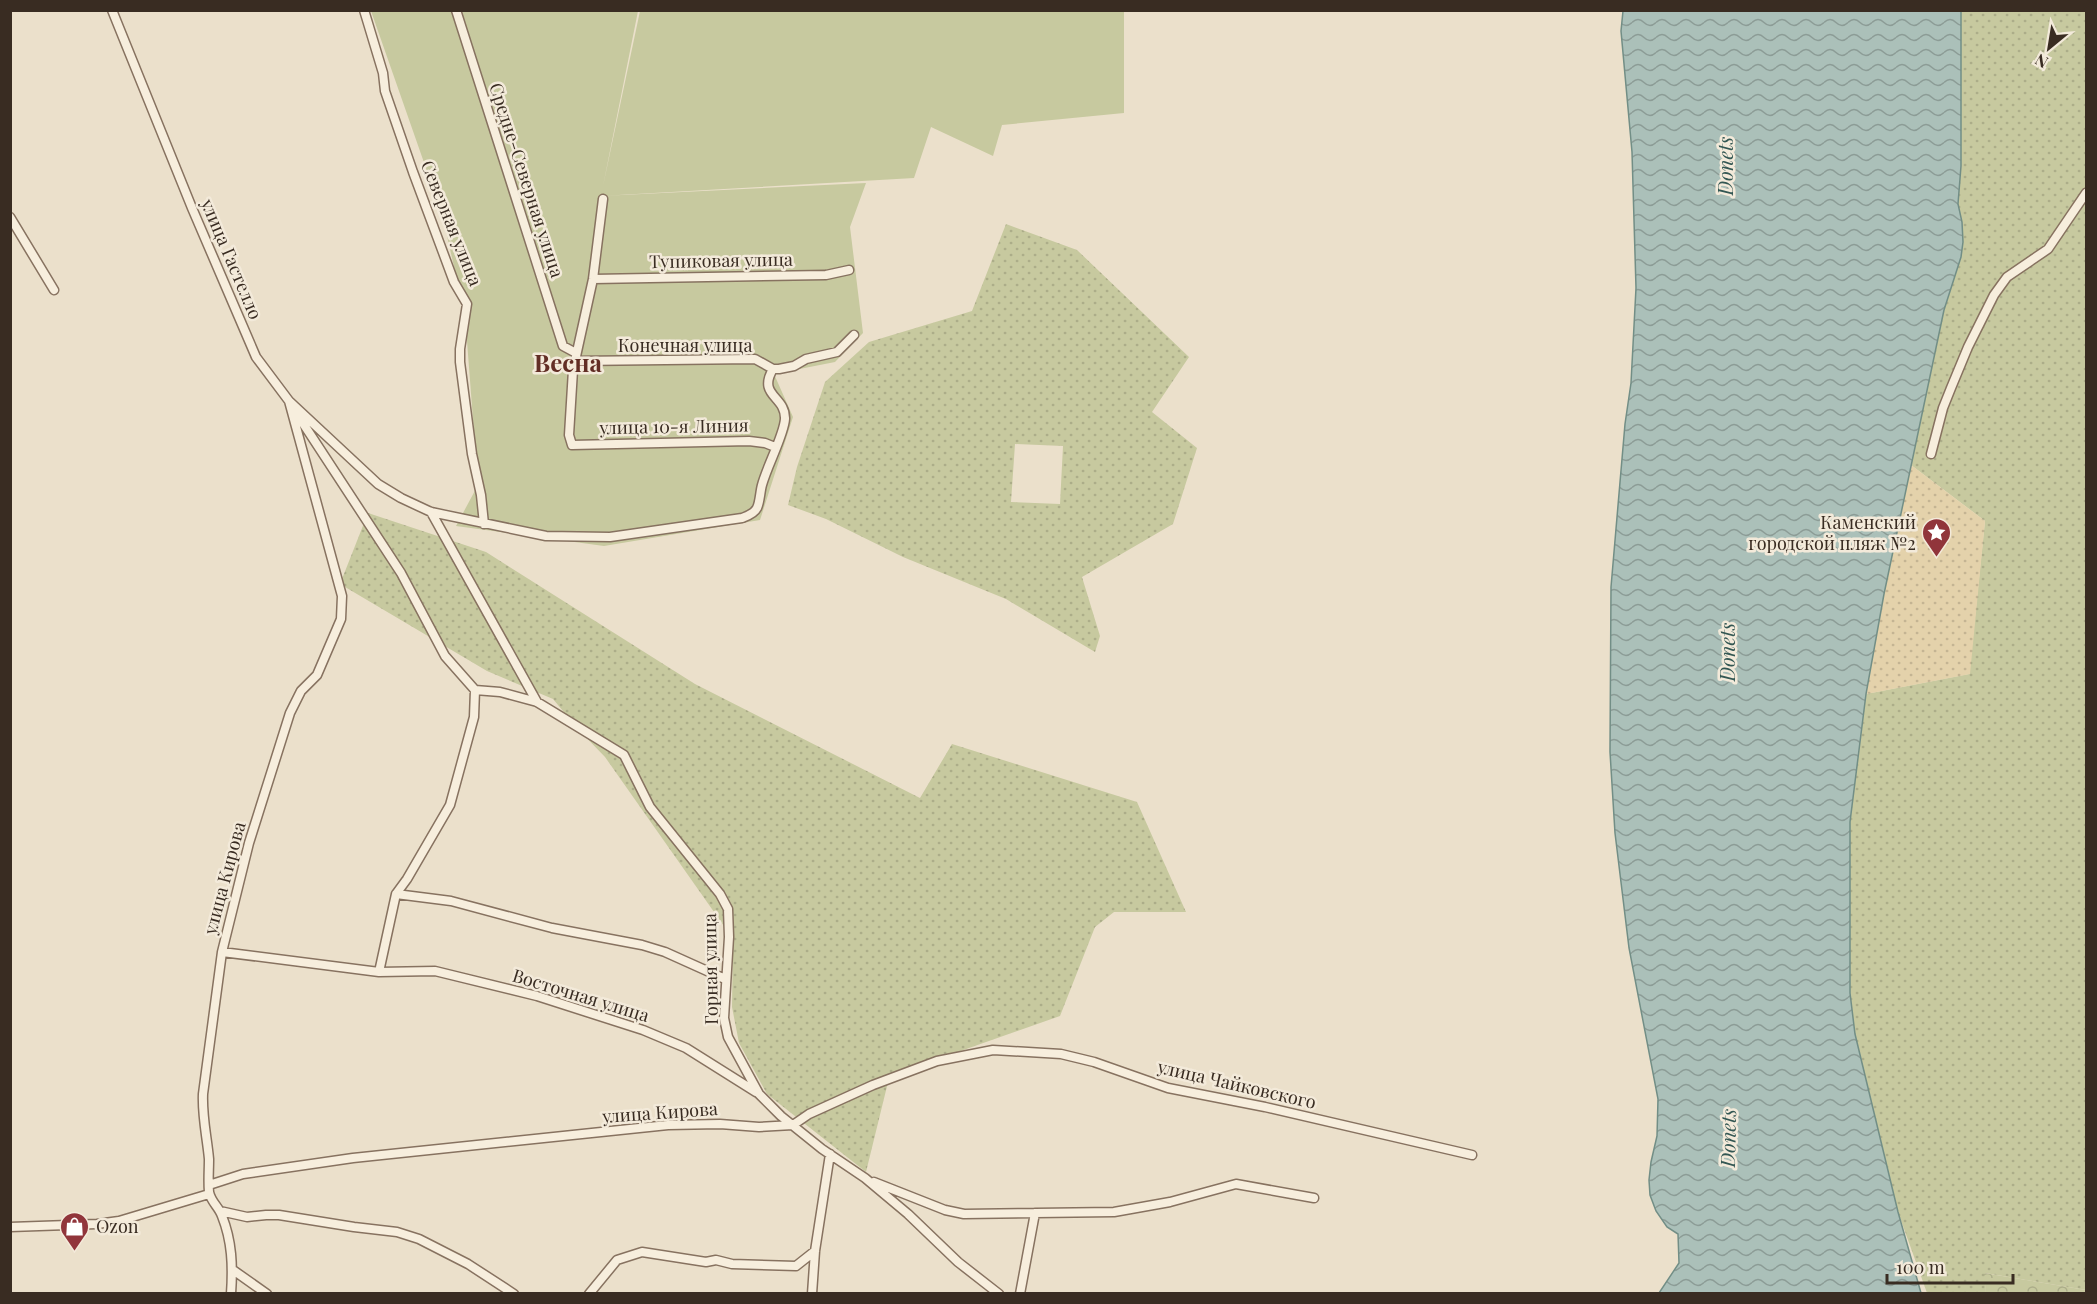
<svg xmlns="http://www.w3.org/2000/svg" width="2097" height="1304" font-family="'Playfair Display',serif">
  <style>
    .grass { fill: url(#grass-dots); fill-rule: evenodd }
    .forest { fill: url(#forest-crowns) }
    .sand { fill: url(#sand-dots) }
    .green { fill: #c7c99f }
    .water { fill: url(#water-waves); stroke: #728e86; stroke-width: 1.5 }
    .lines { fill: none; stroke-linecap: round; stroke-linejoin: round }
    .street-casing { stroke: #877260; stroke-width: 11 }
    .street { stroke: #f7eedd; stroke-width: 8 }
    .labels { text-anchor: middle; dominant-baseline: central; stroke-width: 5; stroke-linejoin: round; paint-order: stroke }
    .street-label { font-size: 18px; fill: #392c22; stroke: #f3eada }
    .poi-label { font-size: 18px; fill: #392c22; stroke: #f3eada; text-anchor: end }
    .water-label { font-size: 20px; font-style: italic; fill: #335753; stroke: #f3eada }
    .district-label { font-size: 24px; font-weight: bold; fill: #622e25; stroke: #f3eada }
  </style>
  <defs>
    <pattern id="grass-dots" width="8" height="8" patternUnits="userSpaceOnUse" patternTransform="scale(1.5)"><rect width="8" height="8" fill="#c7c99f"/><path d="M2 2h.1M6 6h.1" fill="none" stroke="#acad89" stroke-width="1.8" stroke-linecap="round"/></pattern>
    <pattern id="forest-crowns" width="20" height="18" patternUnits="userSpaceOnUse" patternTransform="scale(1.5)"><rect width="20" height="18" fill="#c7c99f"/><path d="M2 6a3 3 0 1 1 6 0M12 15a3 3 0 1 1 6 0" fill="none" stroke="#acad89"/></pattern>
    <pattern id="sand-dots" width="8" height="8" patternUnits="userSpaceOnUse" patternTransform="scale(1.5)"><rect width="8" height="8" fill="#e4d2ab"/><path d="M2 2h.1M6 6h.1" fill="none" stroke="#c4b493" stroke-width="1.8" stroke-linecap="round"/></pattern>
    <pattern id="water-waves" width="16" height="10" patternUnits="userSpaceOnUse" patternTransform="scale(1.5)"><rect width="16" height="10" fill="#abc0b9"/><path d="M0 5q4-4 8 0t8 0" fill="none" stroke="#8c9c96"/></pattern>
  </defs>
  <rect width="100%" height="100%" fill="#ebe0cb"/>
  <path class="grass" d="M 1961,11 L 2086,11 L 2086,1290 L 1985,1273 L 1986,1293 L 1927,1293 L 1898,1212 L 1855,1034 L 1850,993 L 1850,822 L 1866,694 L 1969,674 L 1985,521 L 1911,465 L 1944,310 L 1961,257 L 1962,222 L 1958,204 L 1961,166 Z
    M 1006,224 L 1077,250 L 1189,357 L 1152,412 L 1197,448 L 1173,524 L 1082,577 L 1100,636 L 1095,652 L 1006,599 L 903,557 L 826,519 L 788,505 L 797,467 L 825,382 L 869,342 L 972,311 ZM 1015,444 L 1063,446 L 1060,504 L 1011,502 Z
    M 368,513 L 486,552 L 695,684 L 920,798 L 952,744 L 1137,802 L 1186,912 L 1114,912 L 1095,927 L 1060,1016 L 918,1066 L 890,1074 L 866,1172 L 767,1094 L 739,1043 L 732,1007 L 733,939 L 605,757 L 578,729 L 553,699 L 487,671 L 340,584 Z"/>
  <path class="forest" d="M 1984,1273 L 2086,1290 L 2086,1293 L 1986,1293 Z"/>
  <path class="sand" d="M 1911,465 L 1985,521 L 1970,674 L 1866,694 L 1884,594 Z"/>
  <path class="green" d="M 371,11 L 638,11 L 603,186 L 640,11 L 1124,11 L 1124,113 L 1002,125 L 993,156 L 931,127 L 914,178 L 601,196 L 866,183 L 850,227 L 863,333 L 835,362 L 774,374 L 793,417 L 760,520 L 604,546 L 456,526 L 478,485 L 465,315 L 442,214 Z"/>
  <path class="water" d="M 1623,11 L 1961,11 L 1961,166 L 1958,204 L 1962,222 L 1963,242 L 1961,257 L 1944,310 L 1884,594 L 1866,694 L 1850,822 L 1850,993 L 1855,1034 L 1898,1212 L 1921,1293 L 1659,1293 L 1679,1263 L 1678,1234 L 1667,1227 L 1656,1211 L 1650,1195 L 1649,1180 L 1651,1162 L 1657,1136 L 1658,1099 L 1629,948 L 1615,833 L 1610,752 L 1611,587 L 1625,424 L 1631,383 L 1636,288 L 1632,152 L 1621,31 Z"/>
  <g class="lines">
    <defs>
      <path id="street" d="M 112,10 L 192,208 L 256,357 L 289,401 L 378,484 L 401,498 L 431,512 L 546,536 L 610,537 L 742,518 C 747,516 754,514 757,508 C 760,502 760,492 762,485 C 767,466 784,435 785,419 C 786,396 757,396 773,369
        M 364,10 L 383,73 L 385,91 L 413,172 L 454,282 L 467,304 L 460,349 L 460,362 L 472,454 L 481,495 L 484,524
        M 456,10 L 563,346 L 576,353
        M 603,199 L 593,279 L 573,370 L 569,435 L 572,445 L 749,441 L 765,443 L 775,447
        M 10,217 L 54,290
        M 593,279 L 826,275 L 849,270
        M 575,361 L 755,359 L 773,369 L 779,369 L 794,366 L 806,359 L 837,352 L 854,335
        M 295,411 L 401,573 L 445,656 L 475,690
        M 1931,454 L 1943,408 L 1951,388 L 1968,347 L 1994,295 L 2007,277 L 2048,249 L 2086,193
        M 431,512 L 537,702
        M 475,690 L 500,692 L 537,702 L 624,755 L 650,807 L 720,894 L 728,909 L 729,937 L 724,1018 L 728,1037 L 759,1094 L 781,1116 L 822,1149 L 865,1178 L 908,1214 L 958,1262 L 999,1294
        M 396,894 L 451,901 L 552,928 L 642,945 L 665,952 L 725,979
        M 222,952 L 379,972 L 435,971 L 537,996 L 643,1030 L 686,1048 L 756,1092
        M 379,972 L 396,894 L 407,879 L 450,805 L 474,717 L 475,690
        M 874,1182 L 945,1210 L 964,1214 L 1114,1212 L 1170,1202 L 1236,1184 L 1314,1198
        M 209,1185 L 243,1174 L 353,1158 L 668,1125 L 720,1124 L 759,1127 L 793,1125 L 809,1114 L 873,1085 L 937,1061 L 993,1050 L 1061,1054 L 1094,1062 L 1168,1088 L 1265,1107 L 1472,1155
        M 220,1211 L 247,1217 L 266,1215 L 279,1215 L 354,1227 L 397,1232 L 419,1239 L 468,1264 L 514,1294
        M 10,1227 L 97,1224 L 119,1221 L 209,1194
        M 233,1270 L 267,1294
        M 231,1294 C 233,1266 232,1241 222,1216 C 219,1207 211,1202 209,1192 C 208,1181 209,1170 209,1159 C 207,1137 202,1117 203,1094 L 222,952 L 249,843 L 290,713 L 301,691 L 317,675 L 341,619 L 342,596 L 289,401
        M 589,1294 L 617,1260 L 642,1252 L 706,1262 L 716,1260 L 732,1264 L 796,1266 L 815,1251
        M 812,1294 L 815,1251 L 830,1154
        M 1020,1294 L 1035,1213"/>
    </defs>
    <use href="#street" class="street-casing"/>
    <use href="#street" class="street"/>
  </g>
  <defs>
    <symbol id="sight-pin" viewBox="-11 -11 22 30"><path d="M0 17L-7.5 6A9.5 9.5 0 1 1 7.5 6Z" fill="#91353b" stroke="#f3eada"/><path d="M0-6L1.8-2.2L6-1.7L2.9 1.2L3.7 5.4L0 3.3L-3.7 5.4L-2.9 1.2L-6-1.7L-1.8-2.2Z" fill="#fff"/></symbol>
    <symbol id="shop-pin" viewBox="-11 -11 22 30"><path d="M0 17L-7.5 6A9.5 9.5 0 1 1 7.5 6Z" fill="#91353b" stroke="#f3eada"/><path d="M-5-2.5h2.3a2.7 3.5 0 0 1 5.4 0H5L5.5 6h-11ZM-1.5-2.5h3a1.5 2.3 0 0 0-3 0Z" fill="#fff"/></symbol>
  </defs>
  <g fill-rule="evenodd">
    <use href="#sight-pin" x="1920" y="516" width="33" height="45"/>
    <use href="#shop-pin" x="58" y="1210" width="33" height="45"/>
  </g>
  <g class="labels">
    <g class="street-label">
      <text transform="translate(527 180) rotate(72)">Средне-Северная улица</text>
      <text transform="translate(452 223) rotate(68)">Северная улица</text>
      <text transform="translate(232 259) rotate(67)">улица Гастелло</text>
      <text transform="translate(721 260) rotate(-1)">Тупиковая улица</text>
      <text x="685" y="345">Конечная улица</text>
      <text transform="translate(674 426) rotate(-1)">улица 10-я Линия</text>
      <text transform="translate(224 878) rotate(-75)">улица Кирова</text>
      <text transform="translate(710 969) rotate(-91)">Горная улица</text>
      <text transform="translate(581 995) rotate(17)">Восточная улица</text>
      <text transform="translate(1237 1084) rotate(13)">улица Чайковского</text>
      <text transform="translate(660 1112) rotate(-4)">улица Кирова</text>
    </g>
    <g class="poi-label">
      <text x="1916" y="522">Каменский<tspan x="1916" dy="21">городской пляж №2</tspan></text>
      <text x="96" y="1226" text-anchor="start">Ozon</text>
    </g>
    <g class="water-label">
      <text transform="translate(1724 166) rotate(-90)">Donets</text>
      <text transform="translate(1726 652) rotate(-90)">Donets</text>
      <text transform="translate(1727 1138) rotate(-89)">Donets</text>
    </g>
    <g class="district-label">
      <text x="568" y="362">Весна</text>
    </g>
  </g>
  <rect width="2097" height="1304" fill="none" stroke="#392c22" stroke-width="24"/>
  <g transform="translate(2049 48) rotate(210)" stroke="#f3eada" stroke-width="4.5" paint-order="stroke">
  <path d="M0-4.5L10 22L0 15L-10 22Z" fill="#392c22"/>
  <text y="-9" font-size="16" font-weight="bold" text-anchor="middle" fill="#392c22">N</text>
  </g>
  <path d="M1887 1274v9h126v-9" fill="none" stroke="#392c22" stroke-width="3"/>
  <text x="1896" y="1274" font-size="18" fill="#392c22" stroke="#f3eada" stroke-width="4.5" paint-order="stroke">100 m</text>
</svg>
